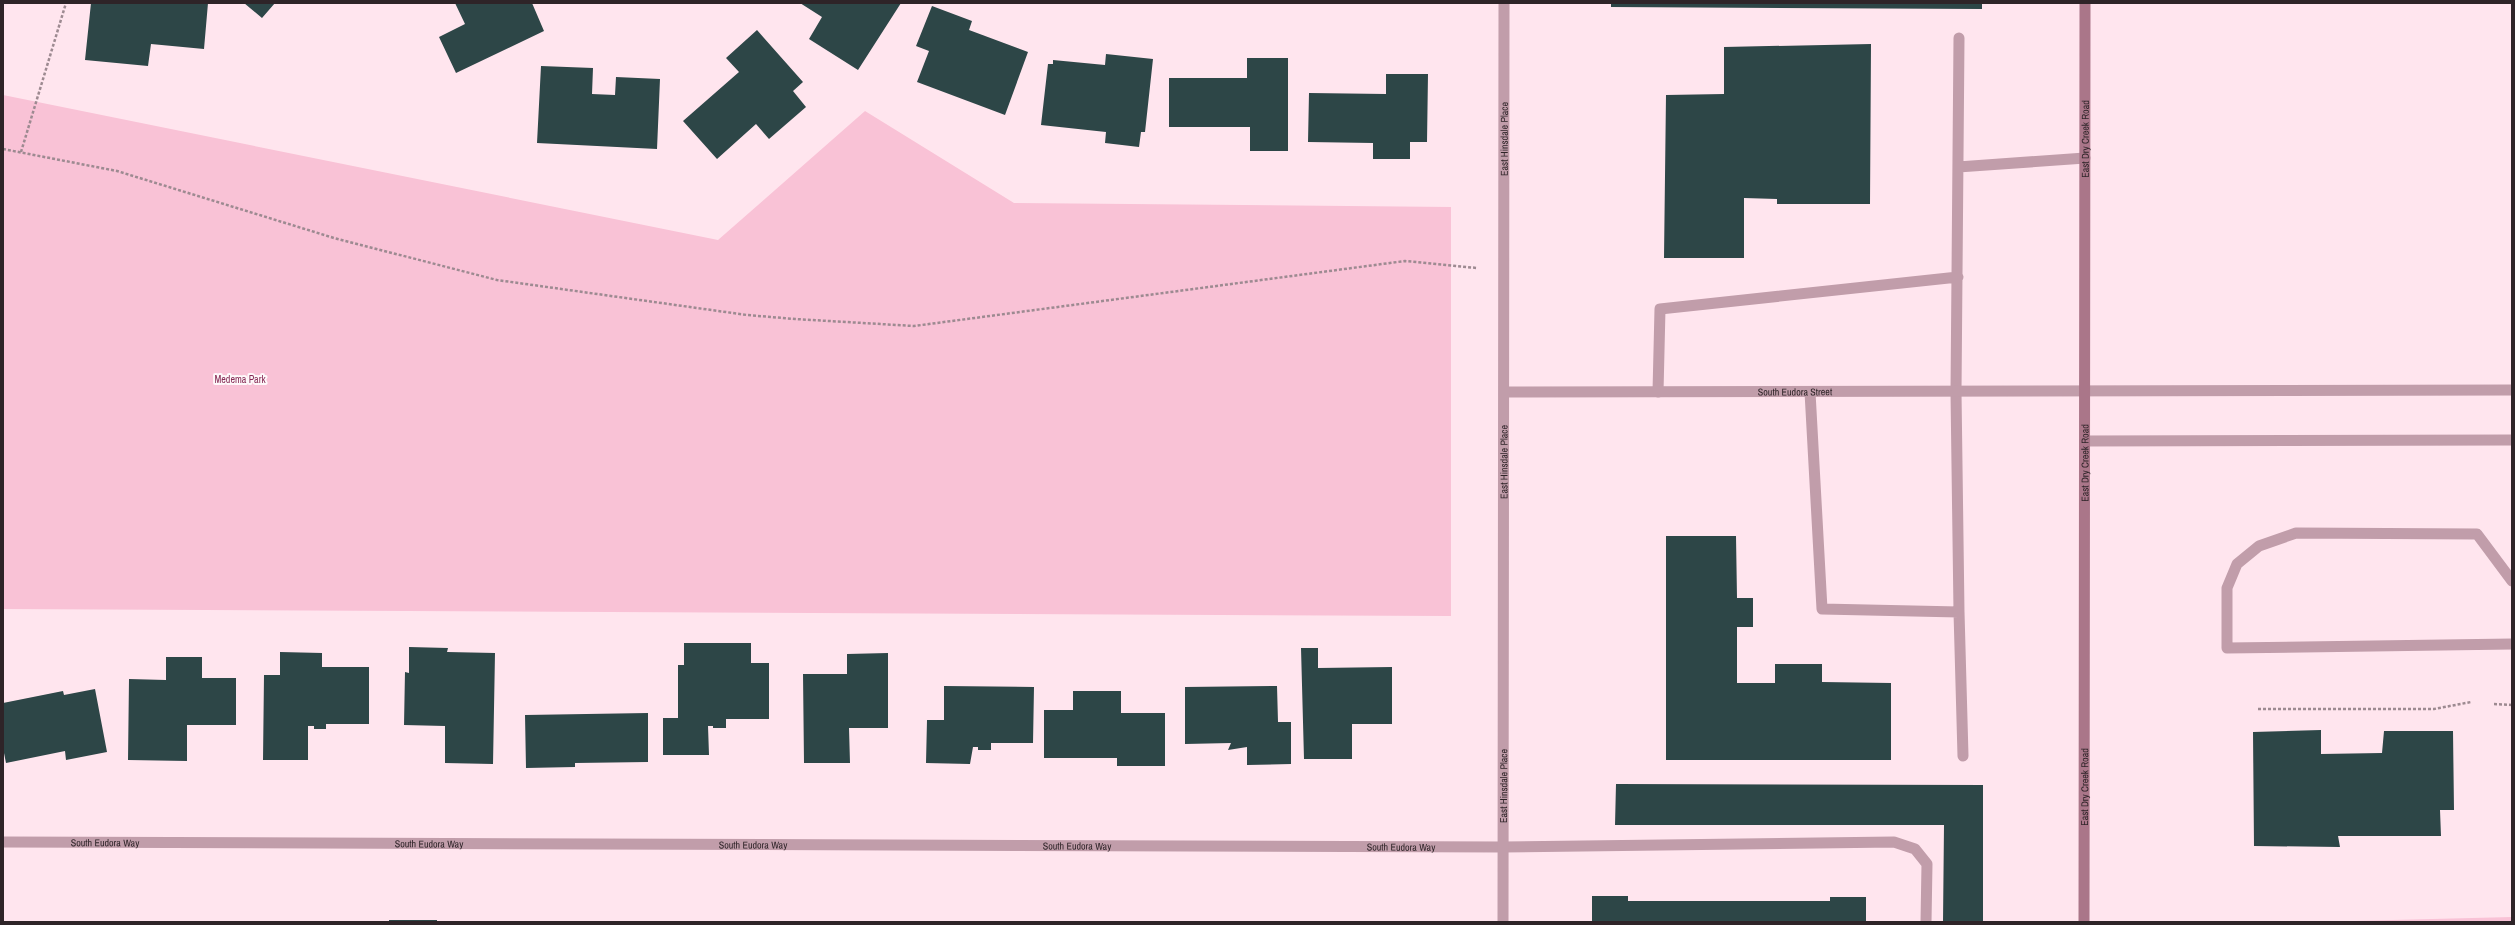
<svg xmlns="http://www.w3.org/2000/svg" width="2515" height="925" font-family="'Archivo Narrow',sans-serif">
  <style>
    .green { fill: #f9c2d6 }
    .building { fill: #2d4647 }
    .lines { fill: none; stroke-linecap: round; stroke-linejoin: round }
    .path { stroke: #9d8a91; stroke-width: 2.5; stroke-dasharray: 3 2; stroke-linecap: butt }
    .service { stroke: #c19daa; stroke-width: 11 }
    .minor { stroke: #c19daa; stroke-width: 11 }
    .secondary { stroke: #aa7689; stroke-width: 11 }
    .labels { text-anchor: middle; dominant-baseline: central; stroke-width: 4; stroke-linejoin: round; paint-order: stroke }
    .street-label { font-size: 10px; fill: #2e2428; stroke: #fef8fa }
    .park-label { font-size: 10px; fill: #872c56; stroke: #fef8fa }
  </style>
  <rect width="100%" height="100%" fill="#ffe5ee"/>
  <path class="green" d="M 3,95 L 718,240 L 865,111 L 1014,203 L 1451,207 L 1451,616 L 3,609 Z
    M 2512,917 L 2512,922 L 2313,922 Z"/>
  <path class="building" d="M 91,3 L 208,3 L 204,49 L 151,44 L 148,66 L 85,60 Z
    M 244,3 L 275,3 L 262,18 Z
    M 455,3 L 532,3 L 544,31 L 456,73 L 439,37 L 465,24 Z
    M 800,3 L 901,3 L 858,70 L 809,39 L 822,17 Z
    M 1611,3 L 1982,3 L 1982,9 L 1611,7 Z
    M 932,6 L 972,21 L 969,30 L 1028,52 L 1005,115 L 917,82 L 929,51 L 916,46 Z
    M 757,30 L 803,82 L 793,91 L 806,107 L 769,139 L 756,124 L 717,159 L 683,121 L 739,72 L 726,58 Z
    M 1871,44 L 1870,204 L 1777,204 L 1777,199 L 1744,198 L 1744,258 L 1664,258 L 1666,95 L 1724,94 L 1724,47 Z
    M 1106,54 L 1153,59 L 1145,132 L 1141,132 L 1139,147 L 1105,143 L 1106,132 L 1041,125 L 1048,64 L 1053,64 L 1053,60 L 1105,65 Z
    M 1247,58 L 1288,58 L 1288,151 L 1250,151 L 1250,127 L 1169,127 L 1169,78 L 1247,78 Z
    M 541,66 L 593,68 L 592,94 L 615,95 L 616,77 L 660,79 L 657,149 L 537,143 Z
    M 1386,74 L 1428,74 L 1427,142 L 1410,142 L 1410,159 L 1373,159 L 1373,143 L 1308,142 L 1309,93 L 1386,94 Z
    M 1666,536 L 1736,536 L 1737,598 L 1753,598 L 1753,627 L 1737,627 L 1737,683 L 1775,683 L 1775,664 L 1822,664 L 1822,682 L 1891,683 L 1891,760 L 1666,760 Z
    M 684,643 L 751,643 L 751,663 L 769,663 L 769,719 L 726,719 L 726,728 L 713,728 L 713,726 L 708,726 L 709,755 L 663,755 L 663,718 L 678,718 L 678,665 L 684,665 Z
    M 409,647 L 448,648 L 447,652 L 495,653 L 493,764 L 445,763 L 445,726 L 404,725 L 405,672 L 409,673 Z
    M 1301,648 L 1318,648 L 1318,668 L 1392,667 L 1392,724 L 1352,724 L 1352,759 L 1304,759 Z
    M 280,652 L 322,653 L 322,667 L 369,667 L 369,724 L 326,724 L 326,729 L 314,729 L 314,726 L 308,726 L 308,760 L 263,760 L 264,675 L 280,675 Z
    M 888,653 L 888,728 L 849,728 L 850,763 L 804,763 L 803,674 L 847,674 L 847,654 Z
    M 166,657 L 202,657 L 202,678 L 236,678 L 236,725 L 187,725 L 187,761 L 128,760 L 129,679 L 166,680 Z
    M 944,686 L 1034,687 L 1033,743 L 991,743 L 991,750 L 978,750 L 978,747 L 973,747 L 970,764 L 926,763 L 927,720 L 944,720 Z
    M 1277,686 L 1278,722 L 1291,722 L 1291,764 L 1247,765 L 1247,747 L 1228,750 L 1231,743 L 1185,744 L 1185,687 Z
    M 95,689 L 107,752 L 66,760 L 65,751 L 6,763 L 3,748 L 3,703 L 63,691 L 64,695 Z
    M 1073,691 L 1121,691 L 1121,713 L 1165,713 L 1165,766 L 1117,766 L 1117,758 L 1044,758 L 1044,710 L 1073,710 Z
    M 648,713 L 648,762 L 575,763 L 575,767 L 526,768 L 525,715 Z
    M 2321,730 L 2321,754 L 2382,753 L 2384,731 L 2453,731 L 2454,810 L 2440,810 L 2441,836 L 2338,836 L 2340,847 L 2254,846 L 2253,732 Z
    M 1616,784 L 1983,785 L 1983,922 L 1943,922 L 1944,825 L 1615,825 Z
    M 1592,896 L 1628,896 L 1628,901 L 1830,901 L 1830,897 L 1866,897 L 1866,922 L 1592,922 Z
    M 389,920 L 437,920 L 437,922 L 389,922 Z"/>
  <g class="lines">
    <path class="path" d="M 3,149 L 117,171 L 334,238 L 497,280 L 747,315 L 795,319 L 914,326 L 1405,261 L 1477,268
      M 21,152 L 66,3
      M 2494,704 L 2512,705
      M 2258,709 L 2434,709 L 2471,702"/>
    <path class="service" d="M 1958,167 L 2085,158
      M 1658,392 L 1660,309 L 1958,277
      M 1810,392 L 1822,609 L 1959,612 L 1956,392 L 1959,38
      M 2512,581 L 2477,534 L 2296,533 L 2259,546 L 2237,564 L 2227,588 L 2227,648 L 2512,644
      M 1959,612 L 1963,756
      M 1503,847 L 1894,842 L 1915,849 L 1927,864 L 1926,922"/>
    <g class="minor">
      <path id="s1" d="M 1505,392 L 2512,390"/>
      <path d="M 2085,441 L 2512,440"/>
      <path id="s2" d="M 3,842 L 1503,847"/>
      <path id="s3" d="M 1503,922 L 1504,3"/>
    </g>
    <path class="secondary" id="s4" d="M 2084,922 L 2085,3"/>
  </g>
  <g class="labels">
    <g class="street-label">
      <text stroke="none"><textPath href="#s3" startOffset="783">East Hinsdale Place</textPath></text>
      <text stroke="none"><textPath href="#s4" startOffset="783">East Dry Creek Road</textPath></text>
      <text stroke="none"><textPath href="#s1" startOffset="290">South Eudora Street</textPath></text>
      <text stroke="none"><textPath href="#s3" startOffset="460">East Hinsdale Place</textPath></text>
      <text stroke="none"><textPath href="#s4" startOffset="459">East Dry Creek Road</textPath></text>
      <text stroke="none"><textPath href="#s3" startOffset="136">East Hinsdale Place</textPath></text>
      <text stroke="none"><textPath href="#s4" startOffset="135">East Dry Creek Road</textPath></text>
      <text stroke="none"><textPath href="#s2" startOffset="102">South Eudora Way</textPath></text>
      <text stroke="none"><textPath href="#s2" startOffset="426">South Eudora Way</textPath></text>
      <text stroke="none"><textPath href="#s2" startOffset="750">South Eudora Way</textPath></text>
      <text stroke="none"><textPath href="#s2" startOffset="1074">South Eudora Way</textPath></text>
      <text stroke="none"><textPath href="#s2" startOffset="1398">South Eudora Way</textPath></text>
    </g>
    <g class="park-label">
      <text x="240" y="379">Medema Park</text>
    </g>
  </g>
  <rect width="2515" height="925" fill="none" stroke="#2e2428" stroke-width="8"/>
</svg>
